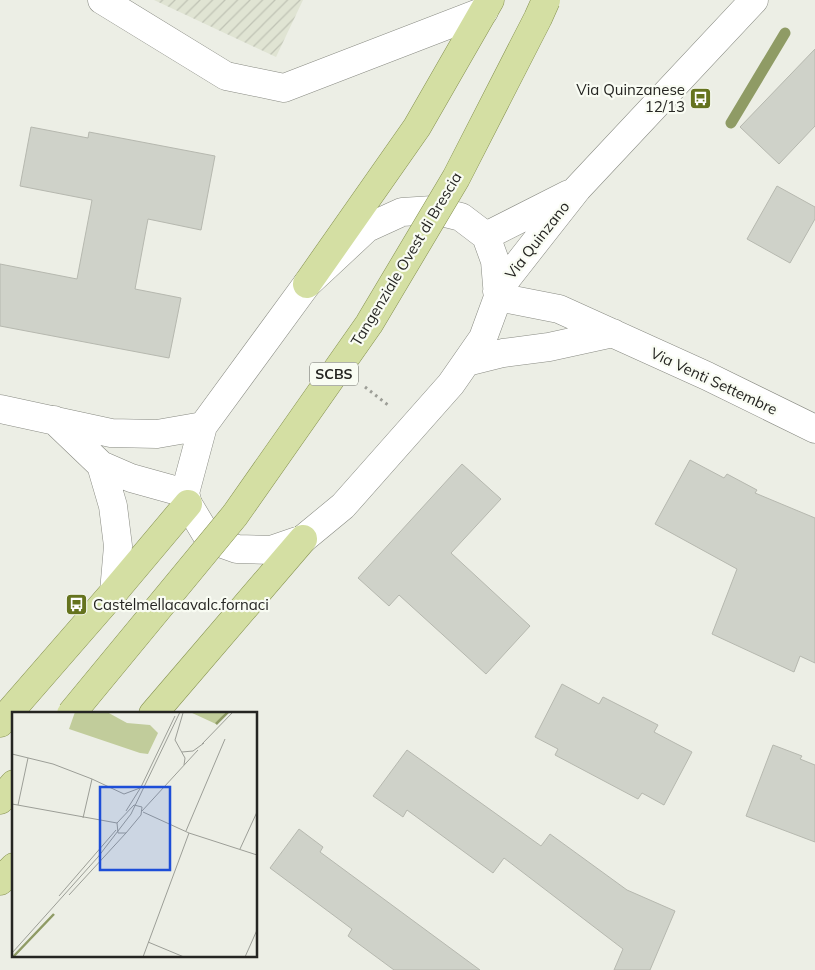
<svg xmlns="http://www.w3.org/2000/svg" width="815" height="970" font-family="Mulish,sans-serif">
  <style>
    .industrial { fill: url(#industrial-furrows) }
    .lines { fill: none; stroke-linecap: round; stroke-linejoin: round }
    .stream { stroke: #8f9b65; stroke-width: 11 }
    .building { fill: #cfd2c9; stroke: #b6b8af }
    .minor-casing { stroke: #888a82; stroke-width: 29 }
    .major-casing { stroke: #84904e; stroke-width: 29 }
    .path { stroke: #9d9e97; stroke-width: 3; stroke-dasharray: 2.5 4; stroke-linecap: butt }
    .minor { stroke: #fff; stroke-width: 28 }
    .major { stroke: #d4dfa3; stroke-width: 28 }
    .major-bridge-casing { stroke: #84904e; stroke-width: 29; stroke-linecap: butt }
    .major-bridge { stroke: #d4dfa3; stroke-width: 28 }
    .labels { text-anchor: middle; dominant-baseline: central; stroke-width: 4.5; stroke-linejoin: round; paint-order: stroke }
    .shield { fill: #f9fcf3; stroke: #656661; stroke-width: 1 }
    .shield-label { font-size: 14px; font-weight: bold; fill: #252522 }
    .poi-label { font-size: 15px; fill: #252522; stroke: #f9fcf3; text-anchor: end }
    .street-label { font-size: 15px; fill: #252522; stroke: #f9fcf3 }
    .inset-river { fill: none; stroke: #8f9b65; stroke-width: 2.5 }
    .inset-road { fill: none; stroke: #9c9e97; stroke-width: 1 }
    .view { fill: #1d4ed8; fill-opacity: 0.15; stroke: #1d4ed8; stroke-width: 2.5 }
    .inset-edge { fill: none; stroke: #252522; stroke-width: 2.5 }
  </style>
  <defs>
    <pattern id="industrial-furrows" width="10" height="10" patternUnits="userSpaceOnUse" patternTransform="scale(1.25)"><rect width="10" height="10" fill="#e0e4d3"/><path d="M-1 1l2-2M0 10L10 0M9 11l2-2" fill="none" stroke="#c0c3b5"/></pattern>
  </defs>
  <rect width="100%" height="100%" fill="#eceee5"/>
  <path class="industrial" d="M 154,0 L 303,0 L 276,57 Z"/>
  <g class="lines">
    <path class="stream" d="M 731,123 L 785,33"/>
  </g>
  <path class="building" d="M 815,49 L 815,126 L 779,164 L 740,127 Z
    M 31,127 L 88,138 L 89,132 L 215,156 L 201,230 L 148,219 L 135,289 L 181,298 L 169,358 L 0,326 L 0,264 L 77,279 L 92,200 L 20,186 Z
    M 777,186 L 815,207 L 815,219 L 790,263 L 747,239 Z
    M 690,460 L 724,478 L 727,474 L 757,490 L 755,493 L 815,518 L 815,663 L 800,656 L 794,672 L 712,634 L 737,569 L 655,524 Z
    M 462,464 L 501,499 L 451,553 L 530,626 L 486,674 L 399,595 L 389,606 L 358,578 Z
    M 562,684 L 599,704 L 603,697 L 658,725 L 654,732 L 692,752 L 664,805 L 642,793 L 638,799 L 555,755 L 558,749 L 535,737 Z
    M 773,745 L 802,756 L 800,759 L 815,765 L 815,842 L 746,816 Z
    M 407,750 L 541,846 L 550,834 L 627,890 L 675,911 L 650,970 L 614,970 L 623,949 L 504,858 L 493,873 L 407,810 L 403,817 L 373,796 Z
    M 299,829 L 323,847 L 320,852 L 480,970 L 394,970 L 348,936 L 352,929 L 270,868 Z"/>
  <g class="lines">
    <defs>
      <path id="minor" d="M 102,0 L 226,76 L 284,88 L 484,11
        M 433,210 L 461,217 L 486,236 L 495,261 L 498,297 L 483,338 L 451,384 L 343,506 L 303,539 L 271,550 L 237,549 L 209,539 L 188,504 L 185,493 L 203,426 L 307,284 L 367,228 L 402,212 Z
        M 486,236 L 569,194
        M 497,291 L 577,189 L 754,0
        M 498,297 L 559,309 L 707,376 L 815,429
        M 467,362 L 503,353 L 549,347 L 613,333
        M 0,409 L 111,433 L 157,434 L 203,426
        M 54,420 L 101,465 L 131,478 L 185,493
        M 101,465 L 113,506 L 118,546 L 114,592"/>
      <path id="major" d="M 307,284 L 417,127 L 490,0
        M 153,714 L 303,539
        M 0,723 L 114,592 L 188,504
        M 0,800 L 14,784
        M 0,881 L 14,867"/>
    </defs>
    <use href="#minor" class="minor-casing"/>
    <use href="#major" class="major-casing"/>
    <path class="path" d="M 365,387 L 388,405"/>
    <use href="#minor" class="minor"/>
    <use href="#major" class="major"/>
    <defs>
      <path id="major-bridge" d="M 71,714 L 235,515 L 369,324 L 456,178 L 538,18 L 546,0"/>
    </defs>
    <use href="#major-bridge" class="major-bridge-casing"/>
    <use href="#major-bridge" class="major-bridge"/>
  </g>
  <defs>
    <symbol id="bus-square" viewBox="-11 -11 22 22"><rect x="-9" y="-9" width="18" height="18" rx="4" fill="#65731e" stroke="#f9fcf3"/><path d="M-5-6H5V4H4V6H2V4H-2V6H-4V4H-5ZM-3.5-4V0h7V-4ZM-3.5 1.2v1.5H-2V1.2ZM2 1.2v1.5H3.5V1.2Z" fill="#fff"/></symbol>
  </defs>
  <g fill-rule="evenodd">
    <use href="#bus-square" x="688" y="86" width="25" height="25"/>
    <use href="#bus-square" x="64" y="592" width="25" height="25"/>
  </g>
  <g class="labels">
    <rect class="shield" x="310" y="362.5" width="48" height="23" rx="4"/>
    <g class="shield-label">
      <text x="334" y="374">SCBS</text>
    </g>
    <g class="poi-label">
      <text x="685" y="89">Via Quinzanese<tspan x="685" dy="17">12/13</tspan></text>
      <text x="93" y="604" text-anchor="start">Castelmellacavalc.fornaci</text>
    </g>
    <g class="street-label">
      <text transform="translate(537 240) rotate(-52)">Via Quinzano</text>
      <text transform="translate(406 259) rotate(-59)">Tangenziale Ovest di Brescia</text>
      <text transform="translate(714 381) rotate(25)">Via Venti Settembre</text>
    </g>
  </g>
  <g transform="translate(12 712)">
    <rect width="245" height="245" fill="#eceee5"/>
    <path d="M 63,0 L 95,0 L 115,11 L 138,13 L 146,21 L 136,42 L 128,41 L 57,17 Z" fill="#c1cc9b"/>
    <path d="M 178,0 L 212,0 L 213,1 L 204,12 Z" fill="#c1cc9b"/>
    <path class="inset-river" d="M 204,12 L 216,0M 1,245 L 42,202"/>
    <path class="inset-road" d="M 171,1 L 163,28 L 173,46 L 172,53M 190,32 L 221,0M 170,40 L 181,39 L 192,31M 0,42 L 41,52 L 80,67 L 71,106M 80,67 L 112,82 L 128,76M 0,92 L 105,111M 6,93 L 16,46M 122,93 L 130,95 L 129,103 L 114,121 L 106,121 L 105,111 ZM 114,99 L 129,75 L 163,4M 130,99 L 186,38M 131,100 L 177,121 L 245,143M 174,119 L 213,27M 228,137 L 245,100M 57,183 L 114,121M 47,184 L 104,118M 136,230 L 172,245M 0,241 L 86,145 L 119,102 L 168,0M 131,245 L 177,121M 233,245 L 245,218"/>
    <path class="view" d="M 88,75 L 158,75 L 158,158 L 88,158 Z"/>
    <rect width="245" height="245" class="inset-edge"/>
  </g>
</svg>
